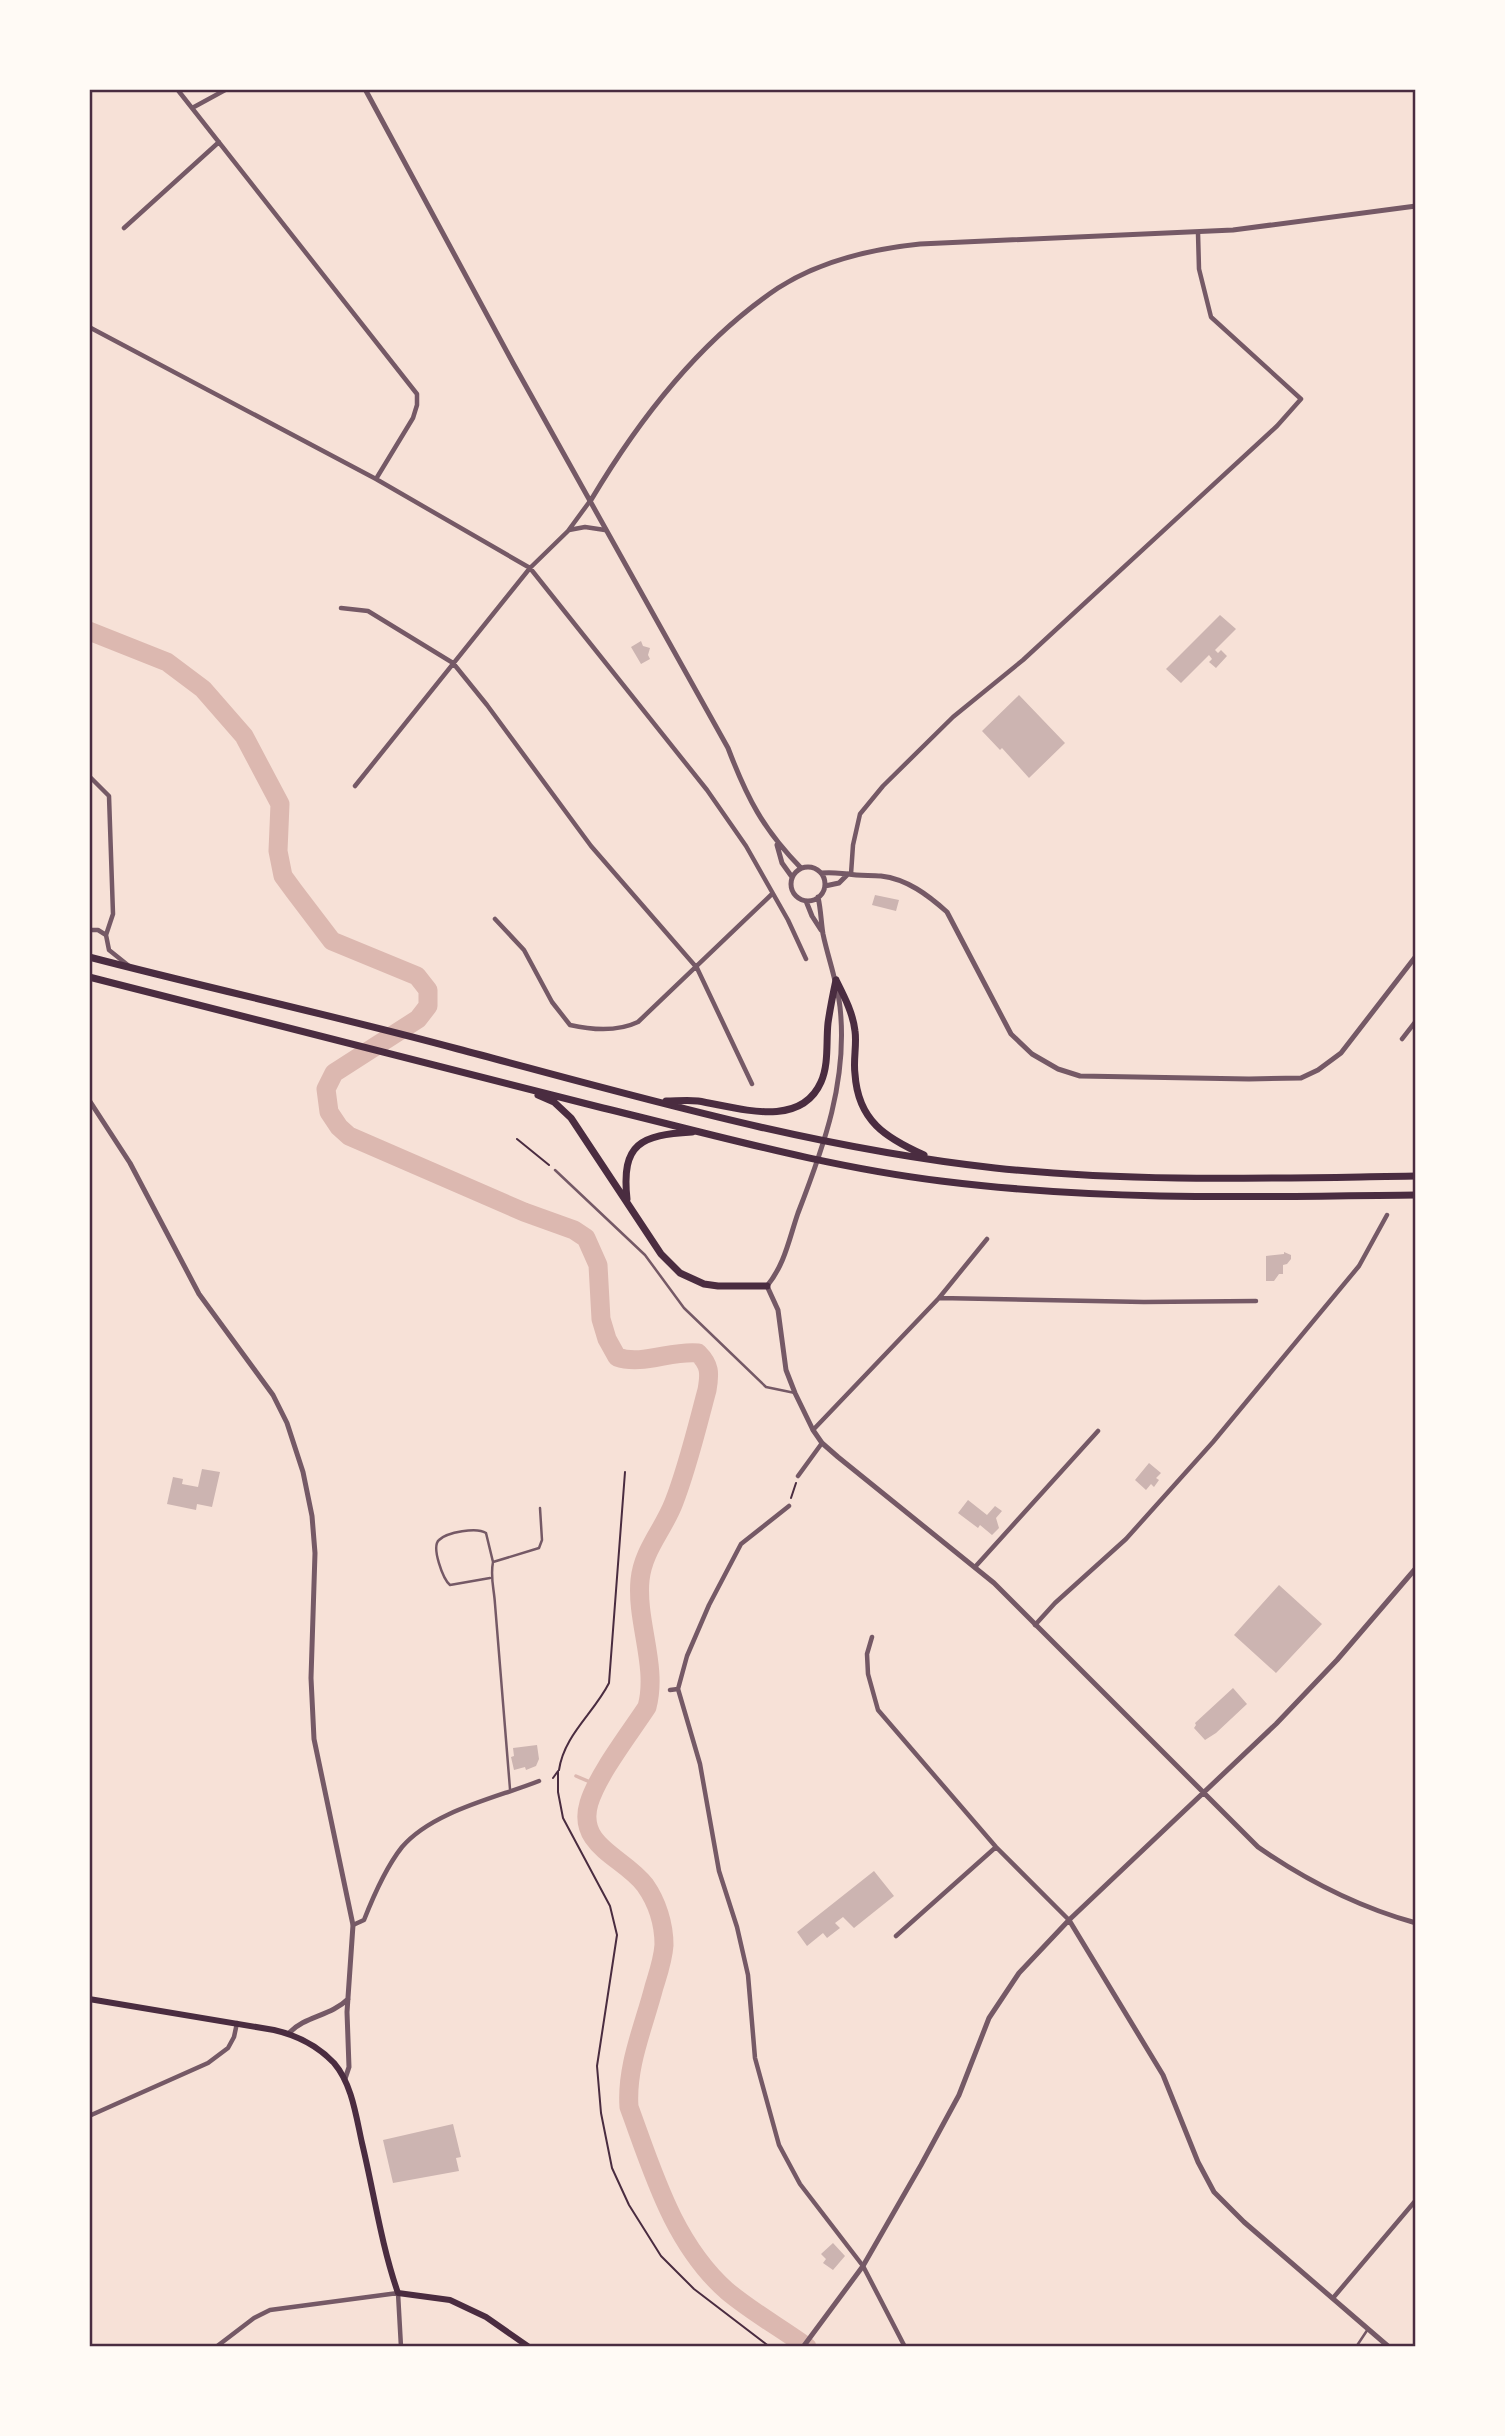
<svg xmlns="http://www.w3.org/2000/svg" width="1505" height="2436" font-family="'Varela Round',sans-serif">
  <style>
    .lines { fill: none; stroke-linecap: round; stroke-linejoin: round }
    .stream { stroke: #dcb8b0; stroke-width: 3.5 }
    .river { stroke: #dcb8b0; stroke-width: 19 }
    .building { fill: #ccb4b1 }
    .path { stroke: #4a2c40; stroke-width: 2 }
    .service { stroke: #755966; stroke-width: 2.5 }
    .minor { stroke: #755966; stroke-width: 4.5 }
    .tertiary { stroke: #755966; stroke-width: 5 }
    .secondary { stroke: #4a2c40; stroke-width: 6 }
    .primary { stroke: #4a2c40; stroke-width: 7 }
    .neatline { fill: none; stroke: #4a2c40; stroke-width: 2.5 }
  </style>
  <rect width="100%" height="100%" fill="#f7e1d7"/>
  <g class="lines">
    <path class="stream" d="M 576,1776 L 597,1785"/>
    <path class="river" d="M 89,631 L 167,662 L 203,689 L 244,736 L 280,804 L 278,851 L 283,876 L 294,891 L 332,941 L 417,976 L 428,990 L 428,1006 L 418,1019 L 334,1073 L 326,1089 L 329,1112 L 339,1127 L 349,1136 L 524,1212 L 574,1230 L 586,1238 L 598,1265 L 601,1319 L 607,1339 L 617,1357 C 642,1366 672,1350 698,1353 C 710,1365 710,1373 707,1390 C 697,1427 688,1466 674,1502 C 664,1529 643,1550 640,1580 C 636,1622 658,1666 647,1707 C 630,1733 598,1774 589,1803 C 576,1846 624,1857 645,1885 C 657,1902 664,1924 664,1945 C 663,1960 658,1974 654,1987 C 644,2026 626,2066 629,2107 C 653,2172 673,2243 727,2291 C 752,2312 781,2328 807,2347"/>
  </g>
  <path class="building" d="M 1220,615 L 1236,629 L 1215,650 L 1218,653 L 1221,650 L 1227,656 L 1216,668 L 1209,662 L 1212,659 L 1209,655 L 1181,683 L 1166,669 Z
    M 641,641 L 643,646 L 650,648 L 648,655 L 650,659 L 641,664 L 631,647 Z
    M 1019,695 L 1065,743 L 1029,778 L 1002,748 L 1000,750 L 982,731 Z
    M 875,895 L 899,900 L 896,911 L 872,905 Z
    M 1284,1252 L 1291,1255 L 1291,1259 L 1287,1264 L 1283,1265 L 1283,1274 L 1279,1274 L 1274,1281 L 1266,1281 L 1266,1256 L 1284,1254 Z
    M 1149,1463 L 1161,1473 L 1156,1478 L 1159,1480 L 1154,1487 L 1151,1484 L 1146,1490 L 1135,1480 Z
    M 202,1469 L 220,1472 L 212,1507 L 197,1504 L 196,1510 L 167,1504 L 173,1477 L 183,1479 L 182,1484 L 198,1487 Z
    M 968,1500 L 987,1515 L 995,1506 L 1002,1511 L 996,1518 L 999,1528 L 992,1535 L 980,1525 L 978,1528 L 958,1513 Z
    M 1279,1585 L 1322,1624 L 1276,1673 L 1234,1635 Z
    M 1233,1688 L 1247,1704 L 1216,1733 L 1205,1740 L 1194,1728 L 1196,1725 L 1195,1723 Z
    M 537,1745 L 539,1759 L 536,1766 L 526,1770 L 525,1767 L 514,1770 L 511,1757 L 514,1756 L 513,1748 Z
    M 874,1871 L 894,1896 L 854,1928 L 843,1917 L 835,1923 L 840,1928 L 827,1938 L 823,1933 L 807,1946 L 797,1932 Z
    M 453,2124 L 461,2157 L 456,2158 L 459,2171 L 393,2183 L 383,2140 Z
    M 833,2243 L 845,2256 L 833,2270 L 823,2263 L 826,2259 L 821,2254 Z"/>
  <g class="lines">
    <path class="path" d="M 517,1139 L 549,1165
      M 791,1498 L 796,1483
      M 559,1770 C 564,1735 594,1713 609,1683 L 625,1472
      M 553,1778 L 558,1771 L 558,1792 L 563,1818 L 610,1906 L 617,1935 L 597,2066 L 601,2113 L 612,2168 L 629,2205 L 661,2256 L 694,2289 L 770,2347"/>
    <path class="service" d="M 555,1170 L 645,1255 L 684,1308 L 766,1387 L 795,1393
      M 490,1578 L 450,1585 C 443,1579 431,1547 439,1540 C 447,1532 477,1527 486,1533 L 493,1562
      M 510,1789 L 495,1604 C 494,1588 490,1577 493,1562 L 539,1548 L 542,1540 L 540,1508
      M 1356,2347 L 1368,2329"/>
    <path class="minor" d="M 177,89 L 417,394 L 417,405 L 413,418 L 376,479
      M 194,107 L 227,89
      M 124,228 L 219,142
      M 89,327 L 376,479 L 530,568 L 707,790 L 746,846 L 788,920 L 806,959
      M 569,530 L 585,527 L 605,530
      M 341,608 L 368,611 L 453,663 L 487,705 L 591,846 L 697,968 L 752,1084
      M 89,776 L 109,796 L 113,914 L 106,935 L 109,950 L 129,966
      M 355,786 L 530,568 L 568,531 L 590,501
      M 851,874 L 853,845 L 860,814 L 883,786 L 953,717 L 1023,660 L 1277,426 L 1301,399 L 1211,317 L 1199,269 L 1198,233
      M 495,919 L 524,950 L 552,1002 L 570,1025 C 592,1030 617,1032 638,1022 L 772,894
      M 89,930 L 98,930 L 106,935
      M 1402,1039 L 1416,1021
      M 939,1298 L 1144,1302 L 1256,1301
      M 813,1430 L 939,1298 L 987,1239
      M 798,1476 L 822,1443
      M 789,1506 L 741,1544 L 709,1605 L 687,1656 L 678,1689 L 700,1764 L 719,1871 L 737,1927 L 748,1975 L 755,2058 L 779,2145 L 800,2184 L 863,2266 L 905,2347
      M 975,1567 L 1098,1431
      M 1035,1625 L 1055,1603 L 1126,1539 L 1213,1442 L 1359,1266 L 1387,1215
      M 872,1637 L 867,1654 L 868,1674 L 878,1710 L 996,1847 L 1069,1920
      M 670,1690 L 678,1689
      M 353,1925 L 364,1920 C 373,1897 387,1866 402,1847 C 433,1811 496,1798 539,1781
      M 896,1936 L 996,1847
      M 89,2116 L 208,2063 L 228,2048 L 234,2037 L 237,2023
      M 1333,2298 L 1416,2200
      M 216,2347 L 254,2318 L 270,2310 L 398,2293 L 401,2347"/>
    <path class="tertiary" d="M 365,89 L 513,363 L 728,748 C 747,798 763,829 801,868
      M 591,500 C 639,419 699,341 778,288 C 820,261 871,249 920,244 L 1233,230 L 1416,206
      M 777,845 L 782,863 L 792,877
      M791 884a17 17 0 1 1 34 0a17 17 0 1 1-34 0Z
      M 821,873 C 833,872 837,873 848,874 C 859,876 870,875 881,876 C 907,879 928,895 947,912 L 1011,1034 L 1032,1054 L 1058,1069 L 1080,1076 L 1249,1079 L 1301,1078 L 1318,1070 L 1341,1053 L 1416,956
      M 825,886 L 839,883 L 848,874
      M 818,897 C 821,910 821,922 823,934 C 828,958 837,981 840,1007 C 848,1080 824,1146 798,1213 C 789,1239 785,1264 767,1286 L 778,1310 L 786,1370 L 795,1393 L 813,1430 L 822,1443 L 838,1457 L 994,1583 L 1258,1847 C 1307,1881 1358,1907 1416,1923
      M 806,901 L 812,916 L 821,930
      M 89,1100 L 130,1163 L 199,1294 L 273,1395 L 287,1423 L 303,1472 L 312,1516 L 315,1553 L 311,1678 L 314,1739 L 353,1925 L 347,2012 L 349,2067 L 345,2079
      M 1069,1920 L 1163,2075 L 1198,2162 L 1214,2192 L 1244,2222 L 1389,2347
      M 289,2033 C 305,2016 331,2016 348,1999
      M 803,2347 L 863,2266 L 921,2165 L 959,2095 L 989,2018 L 1019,1973 L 1069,1920 L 1276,1724 L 1337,1660 L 1416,1568"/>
    <path class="secondary" d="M 89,1999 L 274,2030 C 296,2035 318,2046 334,2063 C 352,2084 356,2116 362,2143 C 374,2193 381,2244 398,2293 L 450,2300 L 486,2317 L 529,2347"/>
    <path class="primary" d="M 89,957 C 212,989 336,1016 458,1049 C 635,1096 812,1148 995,1168 C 1135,1183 1275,1178 1416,1176
      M 89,977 C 260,1020 431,1065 603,1108 C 715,1135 826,1167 941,1181 C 1101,1201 1256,1197 1416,1195
      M 836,980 C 844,996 853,1013 855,1031 C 857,1045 853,1060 855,1074 C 858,1121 886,1138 924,1155
      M 538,1095 L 554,1102 L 571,1118 L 661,1254 L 680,1273 L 704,1284 L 718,1286 L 767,1286
      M 666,1101 C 676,1101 688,1100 698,1101 C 736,1107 800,1130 821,1082 C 829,1064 826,1042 828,1023 C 830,1009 833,994 836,980
      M 627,1199 C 621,1143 641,1135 692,1132"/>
  </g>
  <rect width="1505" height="2436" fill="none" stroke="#fffaf5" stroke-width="182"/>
  <rect x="91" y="91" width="1323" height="2254" class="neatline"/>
</svg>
